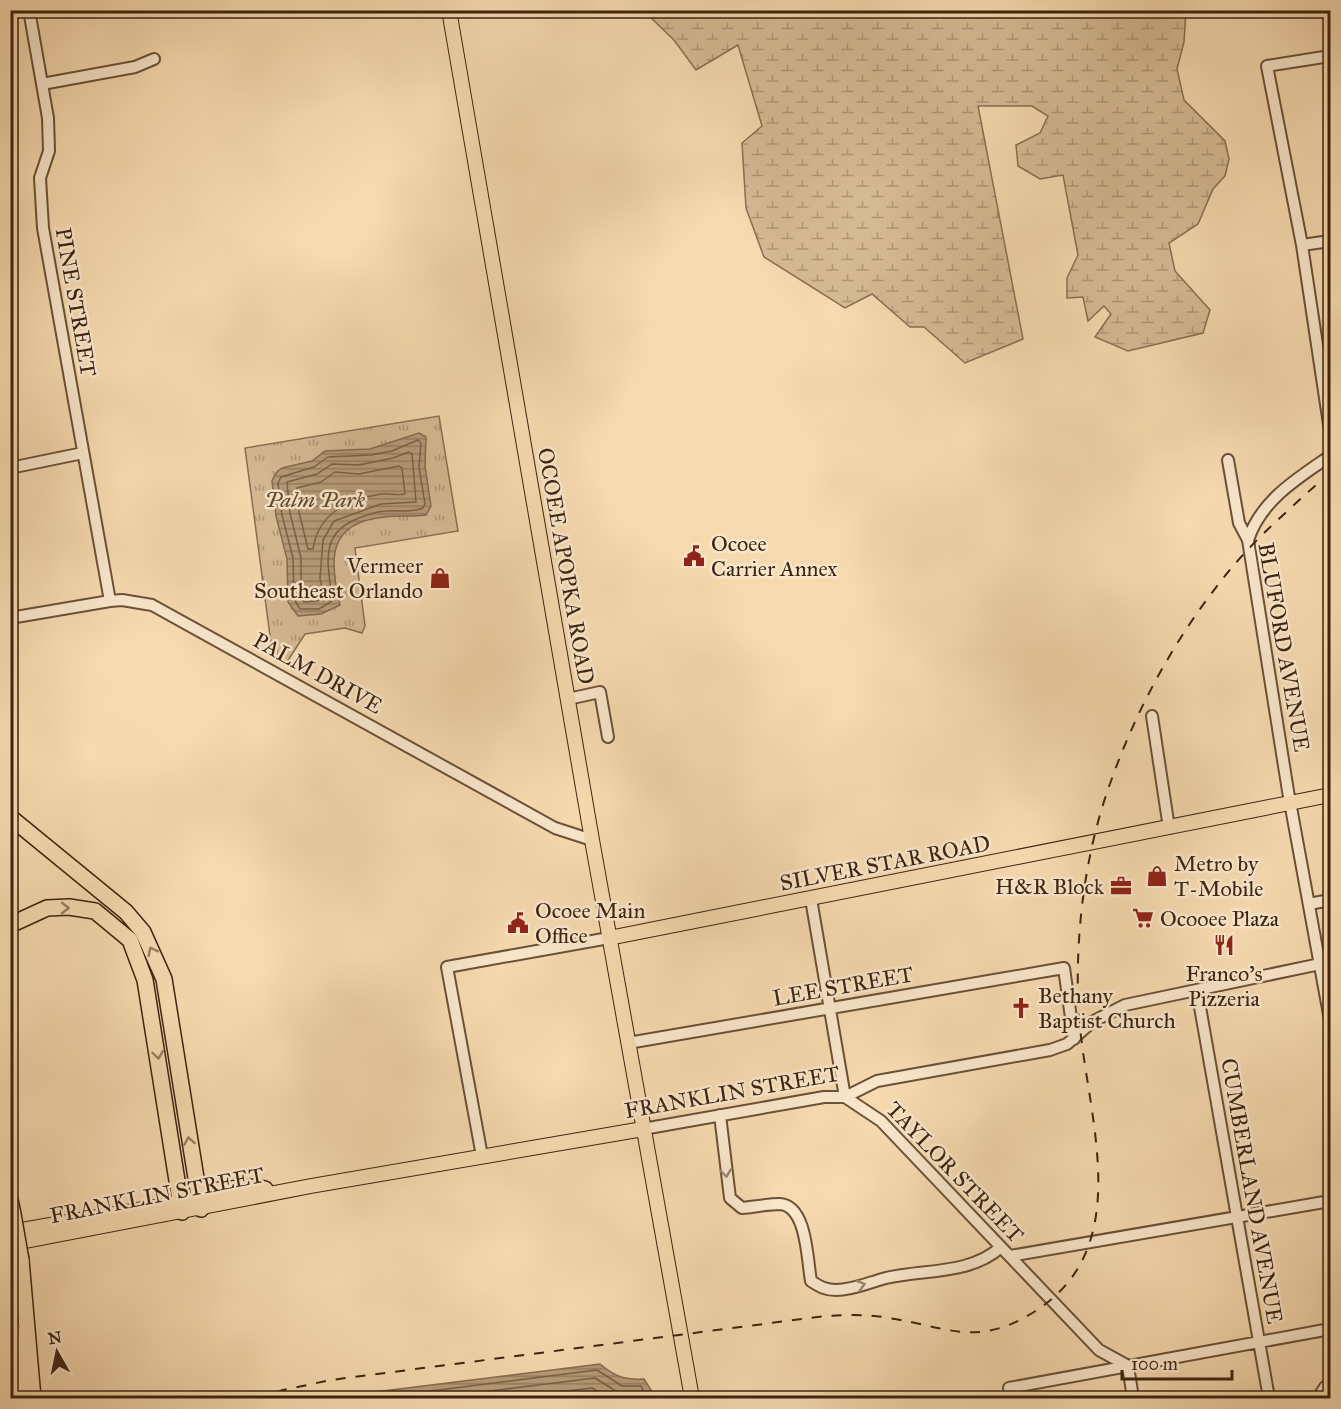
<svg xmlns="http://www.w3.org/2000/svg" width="1341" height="1409" font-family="'IM FELL Great Primer',serif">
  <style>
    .grass { fill: url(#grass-tufts); stroke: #896f52; stroke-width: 1.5 }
    .wetland { fill: url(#wetland-marsh); stroke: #896f52; stroke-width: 1.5 }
    .water { fill: url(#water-rules); stroke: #866b4f; stroke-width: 1.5 }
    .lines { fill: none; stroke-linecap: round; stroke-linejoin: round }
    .shore { stroke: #7a6044; stroke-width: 1.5 }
    .minor-casing { stroke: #6a5137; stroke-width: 14 }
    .major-casing { stroke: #3c240f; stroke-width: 16 }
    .highway-casing { stroke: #3c240f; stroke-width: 18 }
    .minor { stroke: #f9e6cb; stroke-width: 10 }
    .major { stroke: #f6d9af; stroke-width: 14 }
    .highway { stroke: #f6d9af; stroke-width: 15 }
    .rail { stroke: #3c240f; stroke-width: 2; stroke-dasharray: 10 10; stroke-linecap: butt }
    .highway-bridge-casing { stroke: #3c240f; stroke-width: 18; stroke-linecap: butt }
    .highway-bridge { stroke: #f6d9af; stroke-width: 15 }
    .oneway { stroke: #997e5f }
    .oneway2 { stroke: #9a856d }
    .labels { text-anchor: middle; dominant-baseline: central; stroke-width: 5; stroke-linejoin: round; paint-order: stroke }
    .street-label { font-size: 22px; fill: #3c240f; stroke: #f9e6cb }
    .park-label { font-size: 22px; font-style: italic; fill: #624a30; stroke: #f9e6cb }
    .poi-label { font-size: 22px; fill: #3c240f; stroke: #f9e6cb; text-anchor: start }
  </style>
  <defs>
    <pattern id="grass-tufts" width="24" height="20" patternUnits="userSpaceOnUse" patternTransform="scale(1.5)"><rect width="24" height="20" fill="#d6ba94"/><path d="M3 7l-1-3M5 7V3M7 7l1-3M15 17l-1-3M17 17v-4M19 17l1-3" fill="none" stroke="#af9777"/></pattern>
    <pattern id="wetland-marsh" width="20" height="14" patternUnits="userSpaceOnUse" patternTransform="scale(1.5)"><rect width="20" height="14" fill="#d6ba94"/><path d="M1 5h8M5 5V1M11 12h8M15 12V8" fill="none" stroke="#af9777"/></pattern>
    <pattern id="water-rules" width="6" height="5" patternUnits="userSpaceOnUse" patternTransform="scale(1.5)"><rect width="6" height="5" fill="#b79b79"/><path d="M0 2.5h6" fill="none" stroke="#967e62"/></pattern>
  </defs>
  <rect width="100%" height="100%" fill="#f6d9af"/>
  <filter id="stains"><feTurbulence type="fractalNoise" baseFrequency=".00333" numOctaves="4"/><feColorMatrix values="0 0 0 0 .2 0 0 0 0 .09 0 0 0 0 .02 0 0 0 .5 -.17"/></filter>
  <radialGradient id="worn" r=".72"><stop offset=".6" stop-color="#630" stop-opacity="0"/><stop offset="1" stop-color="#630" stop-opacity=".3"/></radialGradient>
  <path class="grass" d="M 439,416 L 458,531 L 355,548 L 365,626 L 362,633 L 345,628 L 305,634 L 285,665 L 273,658 L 245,448 Z"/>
  <path class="wetland" d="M 650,11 L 1186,11 L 1184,42 L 1177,69 L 1184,100 L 1225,141 L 1229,159 L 1225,176 L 1213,189 L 1198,224 L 1169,243 L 1175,271 L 1210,310 L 1203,333 L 1128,351 L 1095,337 L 1111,314 L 1104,306 L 1088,321 L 1083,297 L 1067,298 L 1067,278 L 1078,255 L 1063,175 L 1040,179 L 1018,166 L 1016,145 L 1040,133 L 1048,116 L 1032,106 L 978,106 L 1023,339 L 965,363 L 924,327 L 910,327 L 872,294 L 845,308 L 764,257 L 746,208 L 742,143 L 762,126 L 738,45 L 696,70 L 674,40 L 650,17 Z"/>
  <path class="water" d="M 419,433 L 426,437 L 425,466 L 431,506 L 426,515 C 412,517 399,515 385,517 C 327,522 329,560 340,605 L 321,614 L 298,616 L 288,602 L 287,559 L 276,516 L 272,481 L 276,473 L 282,468 L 312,461 L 325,451 L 370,449 Z
    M 600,1364 C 616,1377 624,1380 644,1379 L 651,1390 L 653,1398 L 326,1398 Z"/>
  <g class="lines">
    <path class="shore" d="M 418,440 L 421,443 L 419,467 L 425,504 L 423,508 C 411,513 399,510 386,511 C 377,511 367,515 359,518 C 317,534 329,565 332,601 L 319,609 L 300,609 L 294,599 L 293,558 L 282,515 L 278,483 L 281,477 L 314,467 L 328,457 L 371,455 L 392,451 Z
      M 409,452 L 412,454 L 416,502 L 381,504 L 334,521 L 323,540 L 320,578 L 324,597 L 317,601 L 304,602 L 301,597 L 301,558 L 290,513 L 287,482 L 317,474 L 332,464 L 359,465 L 393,458 Z
      M 399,466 L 402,468 L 405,494 C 397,496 389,493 381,494 C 348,499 318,514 313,549 L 308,549 L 299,512 L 297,488 L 321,482 L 335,472 L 359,474 Z
      M 374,1398 L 597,1370 L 622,1386 L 641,1386 L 647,1398
      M 434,1398 L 595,1378 L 619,1393 L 637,1393 L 639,1398
      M 506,1398 L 592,1388 L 609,1398"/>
    <defs>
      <path id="minor" d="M 29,10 L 48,118 L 49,151 L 40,178 L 43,228 L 110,601
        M 1330,56 L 1267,66 L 1302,245 L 1330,431
        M 42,84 L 135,67 L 154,59
        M 1302,245 L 1330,241
        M 1228,460 L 1239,523 L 1248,540 L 1288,791 L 1330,1020
        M 10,468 L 83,453
        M 1248,540 C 1261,500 1298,478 1330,456
        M 10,618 L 110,601 L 122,600 L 152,605 L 555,828 L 592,840
        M 568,699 L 600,692 L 608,737
        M 1152,716 L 1169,828
        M 811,899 L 845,1097 L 881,1121 L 1099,1350 L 1128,1366
        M 1309,904 L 1330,900
        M 1197,990 L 1269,1398
        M 628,1043 L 1064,968 L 1074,1039
        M 720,1115 L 730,1198 L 742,1208 C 754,1207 768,1204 780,1204 C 807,1206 807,1259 811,1281 C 820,1287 826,1290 836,1290 C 854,1290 870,1282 886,1278 C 925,1269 970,1275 1001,1247
        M 643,1129 L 824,1097 L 845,1097 L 877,1081 L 1050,1050 L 1067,1044 L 1092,1022 L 1125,1005 L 1320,964
        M 482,1156 L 447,967 L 609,938
        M 1010,1256 L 1330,1201
        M 1128,1366 L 1133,1398
        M 1011,1398 L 1009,1388 L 1330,1329
        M 1318,1398 L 1325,1387 L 1330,1385"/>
      <path id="major" d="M 449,10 L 592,840 L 692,1398
        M 609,938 L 1330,795
        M 10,1232 L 208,1198
        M 10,1244 L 311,1186 L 643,1129"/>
      <path id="highway" d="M 10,817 L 126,912 L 143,932 L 164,979 L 201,1209
        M 10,925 L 47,908 L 69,907 L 95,911 L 130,940 L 145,980 L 182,1212
        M 196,1179 L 208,1191 L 256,1187 L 265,1189
        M 10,1200 L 13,1214
        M 21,1260 L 33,1398
        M 10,1320 L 24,1393"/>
    </defs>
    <use href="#minor" class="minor-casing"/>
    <use href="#major" class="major-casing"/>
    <use href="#highway" class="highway-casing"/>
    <use href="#minor" class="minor"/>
    <use href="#major" class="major"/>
    <use href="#highway" class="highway"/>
    <path class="rail" d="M 258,1398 L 283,1390 L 331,1380 L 825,1316 C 846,1315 868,1314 889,1318 C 948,1327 976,1348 1034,1312 C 1144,1243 1080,1101 1078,998 C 1076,926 1086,849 1111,781 C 1139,702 1181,628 1234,565 C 1263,531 1298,502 1330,472"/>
    <defs>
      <path id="highway-bridge" d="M 13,1214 L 21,1260"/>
    </defs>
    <use href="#highway-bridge" class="highway-bridge-casing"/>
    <use href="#highway-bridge" class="highway-bridge"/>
  </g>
  <defs><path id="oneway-chevron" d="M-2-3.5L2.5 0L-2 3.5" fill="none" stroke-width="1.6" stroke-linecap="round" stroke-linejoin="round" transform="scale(1.5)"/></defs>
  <g class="oneway">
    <use href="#oneway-chevron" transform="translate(65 908)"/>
    <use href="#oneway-chevron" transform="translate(152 951) rotate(-117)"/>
    <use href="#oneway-chevron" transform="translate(158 1055) rotate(82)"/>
    <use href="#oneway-chevron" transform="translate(189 1141) rotate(-99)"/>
  </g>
  <g class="oneway2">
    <use href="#oneway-chevron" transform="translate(726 1173) rotate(84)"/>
    <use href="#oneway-chevron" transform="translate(861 1285) rotate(-16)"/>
  </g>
  <defs>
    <symbol id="civic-bare" viewBox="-9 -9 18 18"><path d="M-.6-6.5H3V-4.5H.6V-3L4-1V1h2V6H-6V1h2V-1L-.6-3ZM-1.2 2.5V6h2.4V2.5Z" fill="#8f2418" stroke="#f9e6cb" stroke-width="2.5" paint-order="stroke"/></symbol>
    <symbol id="shop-bare" viewBox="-9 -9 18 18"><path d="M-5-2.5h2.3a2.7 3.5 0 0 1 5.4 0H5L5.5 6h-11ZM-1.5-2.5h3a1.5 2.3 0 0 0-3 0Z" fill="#8f2418" stroke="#f9e6cb" stroke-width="2.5" paint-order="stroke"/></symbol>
    <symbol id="office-bare" viewBox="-9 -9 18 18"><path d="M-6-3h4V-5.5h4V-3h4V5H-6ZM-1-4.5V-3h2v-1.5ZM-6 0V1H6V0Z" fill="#8f2418" stroke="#f9e6cb" stroke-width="2.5" paint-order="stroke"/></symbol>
    <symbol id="supermarket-bare" viewBox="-9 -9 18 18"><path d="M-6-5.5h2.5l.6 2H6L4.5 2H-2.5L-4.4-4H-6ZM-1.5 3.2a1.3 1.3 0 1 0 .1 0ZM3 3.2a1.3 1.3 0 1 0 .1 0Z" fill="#8f2418" stroke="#f9e6cb" stroke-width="2.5" paint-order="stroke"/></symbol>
    <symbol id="restaurant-bare" viewBox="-9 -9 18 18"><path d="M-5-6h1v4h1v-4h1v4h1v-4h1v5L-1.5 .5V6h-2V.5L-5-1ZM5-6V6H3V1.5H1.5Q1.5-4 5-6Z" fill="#8f2418" stroke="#f9e6cb" stroke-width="2.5" paint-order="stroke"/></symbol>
    <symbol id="church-bare" viewBox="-9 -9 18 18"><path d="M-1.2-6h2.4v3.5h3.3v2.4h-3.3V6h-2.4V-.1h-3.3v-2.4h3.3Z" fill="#8f2418" stroke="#f9e6cb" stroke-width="2.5" paint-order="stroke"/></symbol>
  </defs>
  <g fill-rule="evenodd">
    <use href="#civic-bare" x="679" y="541" width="30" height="30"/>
    <use href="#shop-bare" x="425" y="563" width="30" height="30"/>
    <use href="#shop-bare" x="1142" y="861" width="30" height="30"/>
    <use href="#office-bare" x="1106" y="871" width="30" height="30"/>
    <use href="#supermarket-bare" x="1128" y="903" width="30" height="30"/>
    <use href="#civic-bare" x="503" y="908" width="30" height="30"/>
    <use href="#restaurant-bare" x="1209" y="930" width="30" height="30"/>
    <use href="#church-bare" x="1006" y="993" width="30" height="30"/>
  </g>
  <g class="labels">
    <g class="street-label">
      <text transform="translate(76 302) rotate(80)">PINE STREET</text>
      <text transform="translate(566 566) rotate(80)">OCOEE APOPKA ROAD</text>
      <text transform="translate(1284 647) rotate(80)">BLUFORD AVENUE</text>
      <text transform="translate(318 673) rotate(29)">PALM DRIVE</text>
      <text transform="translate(885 863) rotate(-11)">SILVER STAR ROAD</text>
      <text transform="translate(843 986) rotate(-10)">LEE STREET</text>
      <text transform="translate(732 1092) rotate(-10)">FRANKLIN STREET</text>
      <text transform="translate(955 1172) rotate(46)">TAYLOR STREET</text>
      <text transform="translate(1252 1191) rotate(80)">CUMBERLAND AVENUE</text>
      <text transform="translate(157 1195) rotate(-11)">FRANKLIN STREET</text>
    </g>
    <g class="park-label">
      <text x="315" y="499">Palm Park</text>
    </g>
    <g class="poi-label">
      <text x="711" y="543">Ocoee<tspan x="711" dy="25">Carrier Annex</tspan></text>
      <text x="423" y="565" text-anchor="end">Vermeer<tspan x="423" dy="25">Southeast Orlando</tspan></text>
      <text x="1174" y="863">Metro by<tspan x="1174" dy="25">T-Mobile</tspan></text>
      <text x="1104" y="886" text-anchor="end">H&amp;R Block</text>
      <text x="535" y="910">Ocoee Main<tspan x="535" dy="25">Office</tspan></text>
      <text x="1160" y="918">Ocooee Plaza</text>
      <text x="1224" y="973" text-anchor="middle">Franco's<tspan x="1224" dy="25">Pizzeria</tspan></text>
      <text x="1038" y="995">Bethany<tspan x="1038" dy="25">Baptist Church</tspan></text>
    </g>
  </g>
  <rect width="1341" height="1409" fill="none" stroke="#f6d9af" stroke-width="36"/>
  <rect x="12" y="12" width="1317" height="1385" fill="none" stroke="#3c240f" stroke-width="3"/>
  <rect x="18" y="18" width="1305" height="1373" fill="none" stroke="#3c240f" stroke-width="1.5"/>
  <g transform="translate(57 1352) rotate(351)" stroke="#f9e6cb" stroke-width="4.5" paint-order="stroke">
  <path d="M0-4.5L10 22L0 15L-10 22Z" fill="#3c240f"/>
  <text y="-9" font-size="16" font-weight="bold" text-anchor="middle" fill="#3c240f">N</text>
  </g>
  <path d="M1122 1370v9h110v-9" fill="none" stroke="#3c240f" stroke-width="3"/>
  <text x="1131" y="1370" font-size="18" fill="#3c240f" stroke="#f9e6cb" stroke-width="4.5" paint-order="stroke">100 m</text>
  <rect width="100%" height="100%" filter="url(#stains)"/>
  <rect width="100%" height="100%" fill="url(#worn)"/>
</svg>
